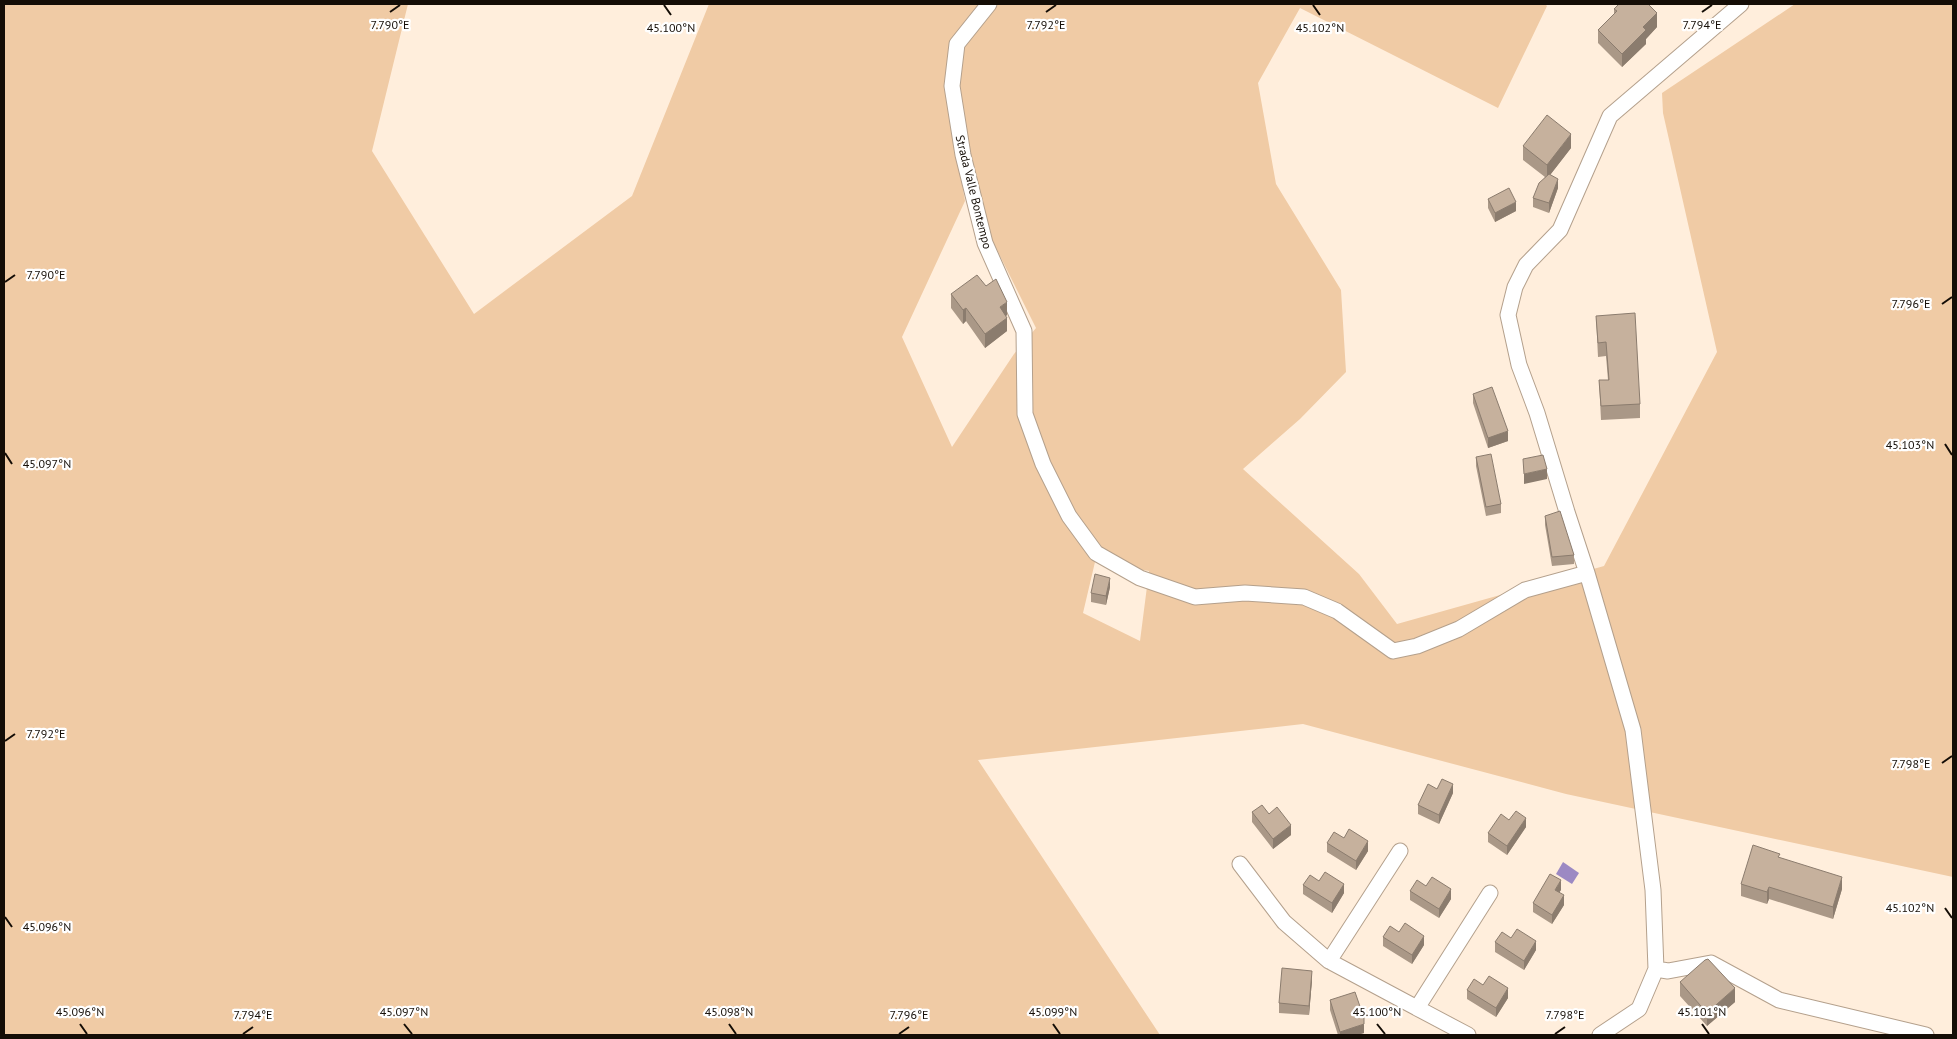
<svg xmlns="http://www.w3.org/2000/svg" width="1957" height="1039" font-family="'PT Sans',sans-serif">
  <style>
    .green { fill: #f0cba5; fill-rule: evenodd }
    .water { fill: #9c89c3 }
    .lines { fill: none; stroke-linecap: round; stroke-linejoin: round }
    .minor-casing { stroke: #b4a08c; stroke-width: 17 }
    .minor { stroke: #fff; stroke-width: 15 }
    .wall { fill: #aa9887 }
    .shaded-wall { fill: #8b7c6e }
    .building { fill: #c6b19d; stroke: #8b7c6e }
    .ticks { fill: none; stroke: #140d06; stroke-width: 2 }
    .labels { text-anchor: middle; dominant-baseline: central; stroke-width: 4.5; stroke-linejoin: round; paint-order: stroke }
    .street-label { font-size: 12px; fill: #140d06; stroke: #fff }
    .ticks-label { font-size: 12px; text-anchor: middle; fill: #140d06; stroke: #fff; stroke-width: 4.5; stroke-linejoin: round; paint-order: stroke }
  </style>
  <rect width="100%" height="100%" fill="#ffeedc"/>
  <path class="green" d="M 4,4 L 408,4 L 372,151 L 474,314 L 632,196 L 709,4 L 1545,4 L 1547,6 L 1498,108 L 1300,8 L 1258,83 L 1276,184 L 1341,290 L 1346,372 L 1300,419 L 1243,469 L 1359,574 L 1397,624 L 1604,566 L 1717,352 L 1663,113 L 1662,93 L 1795,4 L 1953,4 L 1953,877 L 1566,794 L 1303,724 L 978,760 L 1160,1035 L 4,1035 ZM 945,83 L 992,240 L 1036,328 L 1014,354 L 952,447 L 902,337 L 965,201 ZM 1095,562 L 1149,571 L 1140,641 L 1083,613 Z"/>
  <path class="water" d="M 1563,862 L 1579,873 L 1572,884 L 1556,874 Z"/>
  <g class="lines">
    <defs>
      <path id="minor" d="M 989,4 L 957,44 L 952,86 L 963,155 L 985,243 L 1024,331 L 1025,414 L 1043,464 L 1069,516 L 1096,553 L 1140,578 L 1195,597 L 1245,593 L 1304,597 L 1337,611 L 1393,651 L 1417,646 L 1459,629 L 1525,590 L 1587,573
        M 1240,864 L 1284,922 L 1329,961 L 1417,1008
        M 1329,961 L 1400,851
        M 1656,969 L 1668,971 L 1711,963 L 1779,1000 L 1926,1035
        M 1468,1035 L 1417,1008 L 1490,893
        M 1600,1035 L 1639,1009 L 1656,969 L 1653,890 L 1633,730 L 1587,573 L 1567,512 L 1537,413 L 1519,365 L 1508,315 L 1515,287 L 1526,265 L 1560,230 L 1610,116 L 1741,4"/>
    </defs>
    <use href="#minor" class="minor-casing"/>
    <use href="#minor" class="minor"/>
  </g>
  <path class="wall" d="M 1614,9 L 1657,27 L 1646,39 L 1646,44 L 1622,67 L 1598,43 L 1598,30 L 1614,14 Z
    M 1523,146 L 1571,148 L 1550,175 L 1558,188 L 1549,213 L 1533,207 L 1533,198 L 1545,177 L 1523,160 Z
    M 1488,199 L 1516,211 L 1495,222 L 1488,208 Z
    M 951,294 L 1007,315 L 1006,316 L 1007,331 L 985,348 L 966,321 L 963,324 L 951,308 Z
    M 1596,316 L 1640,404 L 1640,418 L 1601,420 L 1599,380 L 1608,380 L 1606,356 L 1598,357 Z
    M 1473,394 L 1508,441 L 1488,448 L 1473,403 Z
    M 1476,457 L 1501,504 L 1501,513 L 1486,516 L 1476,466 Z
    M 1545,516 L 1574,555 L 1574,564 L 1552,566 L 1545,525 Z
    M 1110,587 L 1106,605 L 1091,602 L 1091,593 Z
    M 1437,789 L 1453,793 L 1439,824 L 1418,814 L 1418,805 Z
    M 1252,812 L 1269,814 L 1291,835 L 1273,849 L 1252,822 Z
    M 1509,820 L 1526,827 L 1507,855 L 1488,842 L 1488,833 Z
    M 1327,843 L 1368,851 L 1356,870 L 1327,852 Z
    M 1780,858 L 1842,889 L 1833,919 L 1769,899 L 1767,904 L 1741,896 L 1741,884 Z
    M 1319,881 L 1344,893 L 1332,913 L 1303,894 L 1303,885 Z
    M 1561,890 L 1559,892 L 1564,905 L 1552,924 L 1533,912 L 1533,903 Z
    M 1410,891 L 1451,899 L 1439,918 L 1410,900 Z
    M 1399,932 L 1424,945 L 1412,964 L 1383,946 L 1383,937 Z
    M 1511,938 L 1536,950 L 1524,970 L 1495,952 L 1495,942 Z
    M 1312,980 L 1309,1015 L 1279,1013 L 1279,1003 Z
    M 1680,982 L 1735,1002 L 1707,1026 L 1680,996 Z
    M 1483,985 L 1508,998 L 1496,1017 L 1467,999 L 1467,990 Z
    M 1330,1000 L 1364,1033 L 1357,1035 L 1338,1035 L 1330,1010 Z"/>
  <path class="shaded-wall" d="M 1657,13 L 1657,27 L 1646,39 L 1646,44 L 1622,67 L 1622,54 L 1643,27 Z
    M 1571,134 L 1571,148 L 1547,179 L 1547,165 Z
    M 1558,179 L 1558,188 L 1549,213 L 1549,203 Z
    M 1516,202 L 1516,211 L 1495,222 L 1495,213 Z
    M 1007,302 L 1007,315 L 1000,321 L 1000,307 Z
    M 966,308 L 966,321 L 963,324 L 963,310 Z
    M 1007,318 L 1007,331 L 985,348 L 985,334 Z
    M 1508,431 L 1508,441 L 1488,448 L 1488,438 Z
    M 1547,469 L 1547,479 L 1524,484 L 1524,474 Z
    M 1110,578 L 1110,587 L 1106,605 L 1106,596 Z
    M 1453,784 L 1453,793 L 1439,824 L 1439,815 Z
    M 1526,818 L 1526,827 L 1507,855 L 1507,846 Z
    M 1291,825 L 1291,835 L 1273,849 L 1273,839 Z
    M 1368,841 L 1368,851 L 1356,870 L 1356,861 Z
    M 1842,877 L 1842,889 L 1833,919 L 1833,907 Z
    M 1561,880 L 1561,890 L 1555,899 L 1555,890 Z
    M 1344,884 L 1344,893 L 1332,913 L 1332,903 Z
    M 1769,887 L 1769,899 L 1767,904 L 1767,892 Z
    M 1451,889 L 1451,899 L 1439,918 L 1439,909 Z
    M 1564,895 L 1564,905 L 1552,924 L 1552,915 Z
    M 1424,936 L 1424,945 L 1412,964 L 1412,955 Z
    M 1536,941 L 1536,950 L 1524,970 L 1524,961 Z
    M 1312,971 L 1312,980 L 1309,1015 L 1309,1006 Z
    M 1508,988 L 1508,998 L 1496,1017 L 1496,1008 Z
    M 1735,988 L 1735,1002 L 1707,1026 L 1707,1013 Z
    M 1364,1024 L 1364,1033 L 1357,1035 L 1340,1035 L 1340,1032 Z"/>
  <path class="building" d="M 1619,4 L 1648,4 L 1657,13 L 1643,27 L 1646,30 L 1622,54 L 1598,30 L 1617,11 L 1614,9 Z
    M 1547,115 L 1571,134 L 1547,165 L 1523,146 Z
    M 1549,174 L 1558,179 L 1549,203 L 1533,198 L 1539,183 Z
    M 1509,188 L 1516,202 L 1495,213 L 1488,199 Z
    M 977,275 L 986,286 L 996,279 L 1007,302 L 1000,307 L 1007,318 L 985,334 L 966,308 L 963,310 L 951,294 Z
    M 1635,313 L 1640,404 L 1601,406 L 1599,380 L 1609,380 L 1606,342 L 1598,343 L 1596,316 Z
    M 1492,387 L 1508,431 L 1488,438 L 1473,394 Z
    M 1491,454 L 1501,504 L 1486,507 L 1476,457 Z
    M 1543,455 L 1547,469 L 1524,474 L 1523,459 Z
    M 1560,511 L 1574,555 L 1552,557 L 1545,516 Z
    M 1095,574 L 1110,578 L 1106,596 L 1091,593 Z
    M 1442,779 L 1453,784 L 1439,815 L 1418,805 L 1428,784 L 1437,789 Z
    M 1262,805 L 1269,814 L 1277,807 L 1291,825 L 1273,839 L 1252,812 Z
    M 1516,811 L 1526,818 L 1507,846 L 1488,833 L 1501,814 L 1509,820 Z
    M 1349,829 L 1368,841 L 1356,861 L 1327,843 L 1334,832 L 1344,838 Z
    M 1753,845 L 1780,854 L 1778,857 L 1842,877 L 1833,907 L 1769,887 L 1767,892 L 1741,884 Z
    M 1325,872 L 1344,884 L 1332,903 L 1303,885 L 1310,875 L 1319,881 Z
    M 1550,874 L 1561,880 L 1555,890 L 1564,895 L 1552,915 L 1533,903 Z
    M 1432,877 L 1451,889 L 1439,909 L 1410,891 L 1417,880 L 1426,886 Z
    M 1405,923 L 1424,936 L 1412,955 L 1383,937 L 1390,926 L 1399,932 Z
    M 1517,929 L 1536,941 L 1524,961 L 1495,942 L 1502,932 L 1511,938 Z
    M 1708,959 L 1735,988 L 1707,1013 L 1680,982 L 1705,960 Z
    M 1282,968 L 1312,971 L 1309,1006 L 1279,1003 Z
    M 1489,976 L 1508,988 L 1496,1008 L 1467,990 L 1474,979 L 1483,985 Z
    M 1355,992 L 1364,1018 L 1364,1024 L 1340,1032 L 1330,1000 Z"/>
  <path class="ticks" d="M 664,5 L 671,15M 1313,5 L 1320,15M 390,12 L 400,5M 1046,12 L 1056,5M 1702,12 L 1712,5M 5,282 L 15,275M 1942,304 L 1952,297M 1945,444 L 1952,455M 5,453 L 12,464M 5,741 L 15,734M 1942,763 L 1952,756M 1945,908 L 1952,918M 5,917 L 12,927M 80,1024 L 87,1034M 404,1024 L 412,1034M 729,1024 L 736,1034M 1053,1024 L 1060,1034M 1377,1024 L 1385,1034M 1702,1024 L 1709,1034M 243,1034 L 253,1027M 899,1034 L 909,1027M 1555,1034 L 1565,1027"/>
  <g class="labels">
    <g class="street-label">
      <text transform="translate(974 192) rotate(76)">Strada Valle Bontempo</text>
    </g>
  </g>
  <g class="ticks-label">
    <text x="390" y="29">7.790°E</text>
    <text x="1046" y="29">7.792°E</text>
    <text x="1702" y="29">7.794°E</text>
    <text x="671" y="32">45.100°N</text>
    <text x="1320" y="32">45.102°N</text>
    <text x="46" y="279">7.790°E</text>
    <text x="1911" y="308">7.796°E</text>
    <text x="1910" y="449">45.103°N</text>
    <text x="47" y="468">45.097°N</text>
    <text x="46" y="738">7.792°E</text>
    <text x="1911" y="768">7.798°E</text>
    <text x="1910" y="912">45.102°N</text>
    <text x="47" y="931">45.096°N</text>
    <text x="80" y="1016">45.096°N</text>
    <text x="404" y="1016">45.097°N</text>
    <text x="729" y="1016">45.098°N</text>
    <text x="1053" y="1016">45.099°N</text>
    <text x="1377" y="1016">45.100°N</text>
    <text x="1702" y="1016">45.101°N</text>
    <text x="253" y="1019">7.794°E</text>
    <text x="909" y="1019">7.796°E</text>
    <text x="1565" y="1019">7.798°E</text>
  </g>
  <rect width="1957" height="1039" fill="none" stroke="#140d06" stroke-width="10"/>
</svg>
